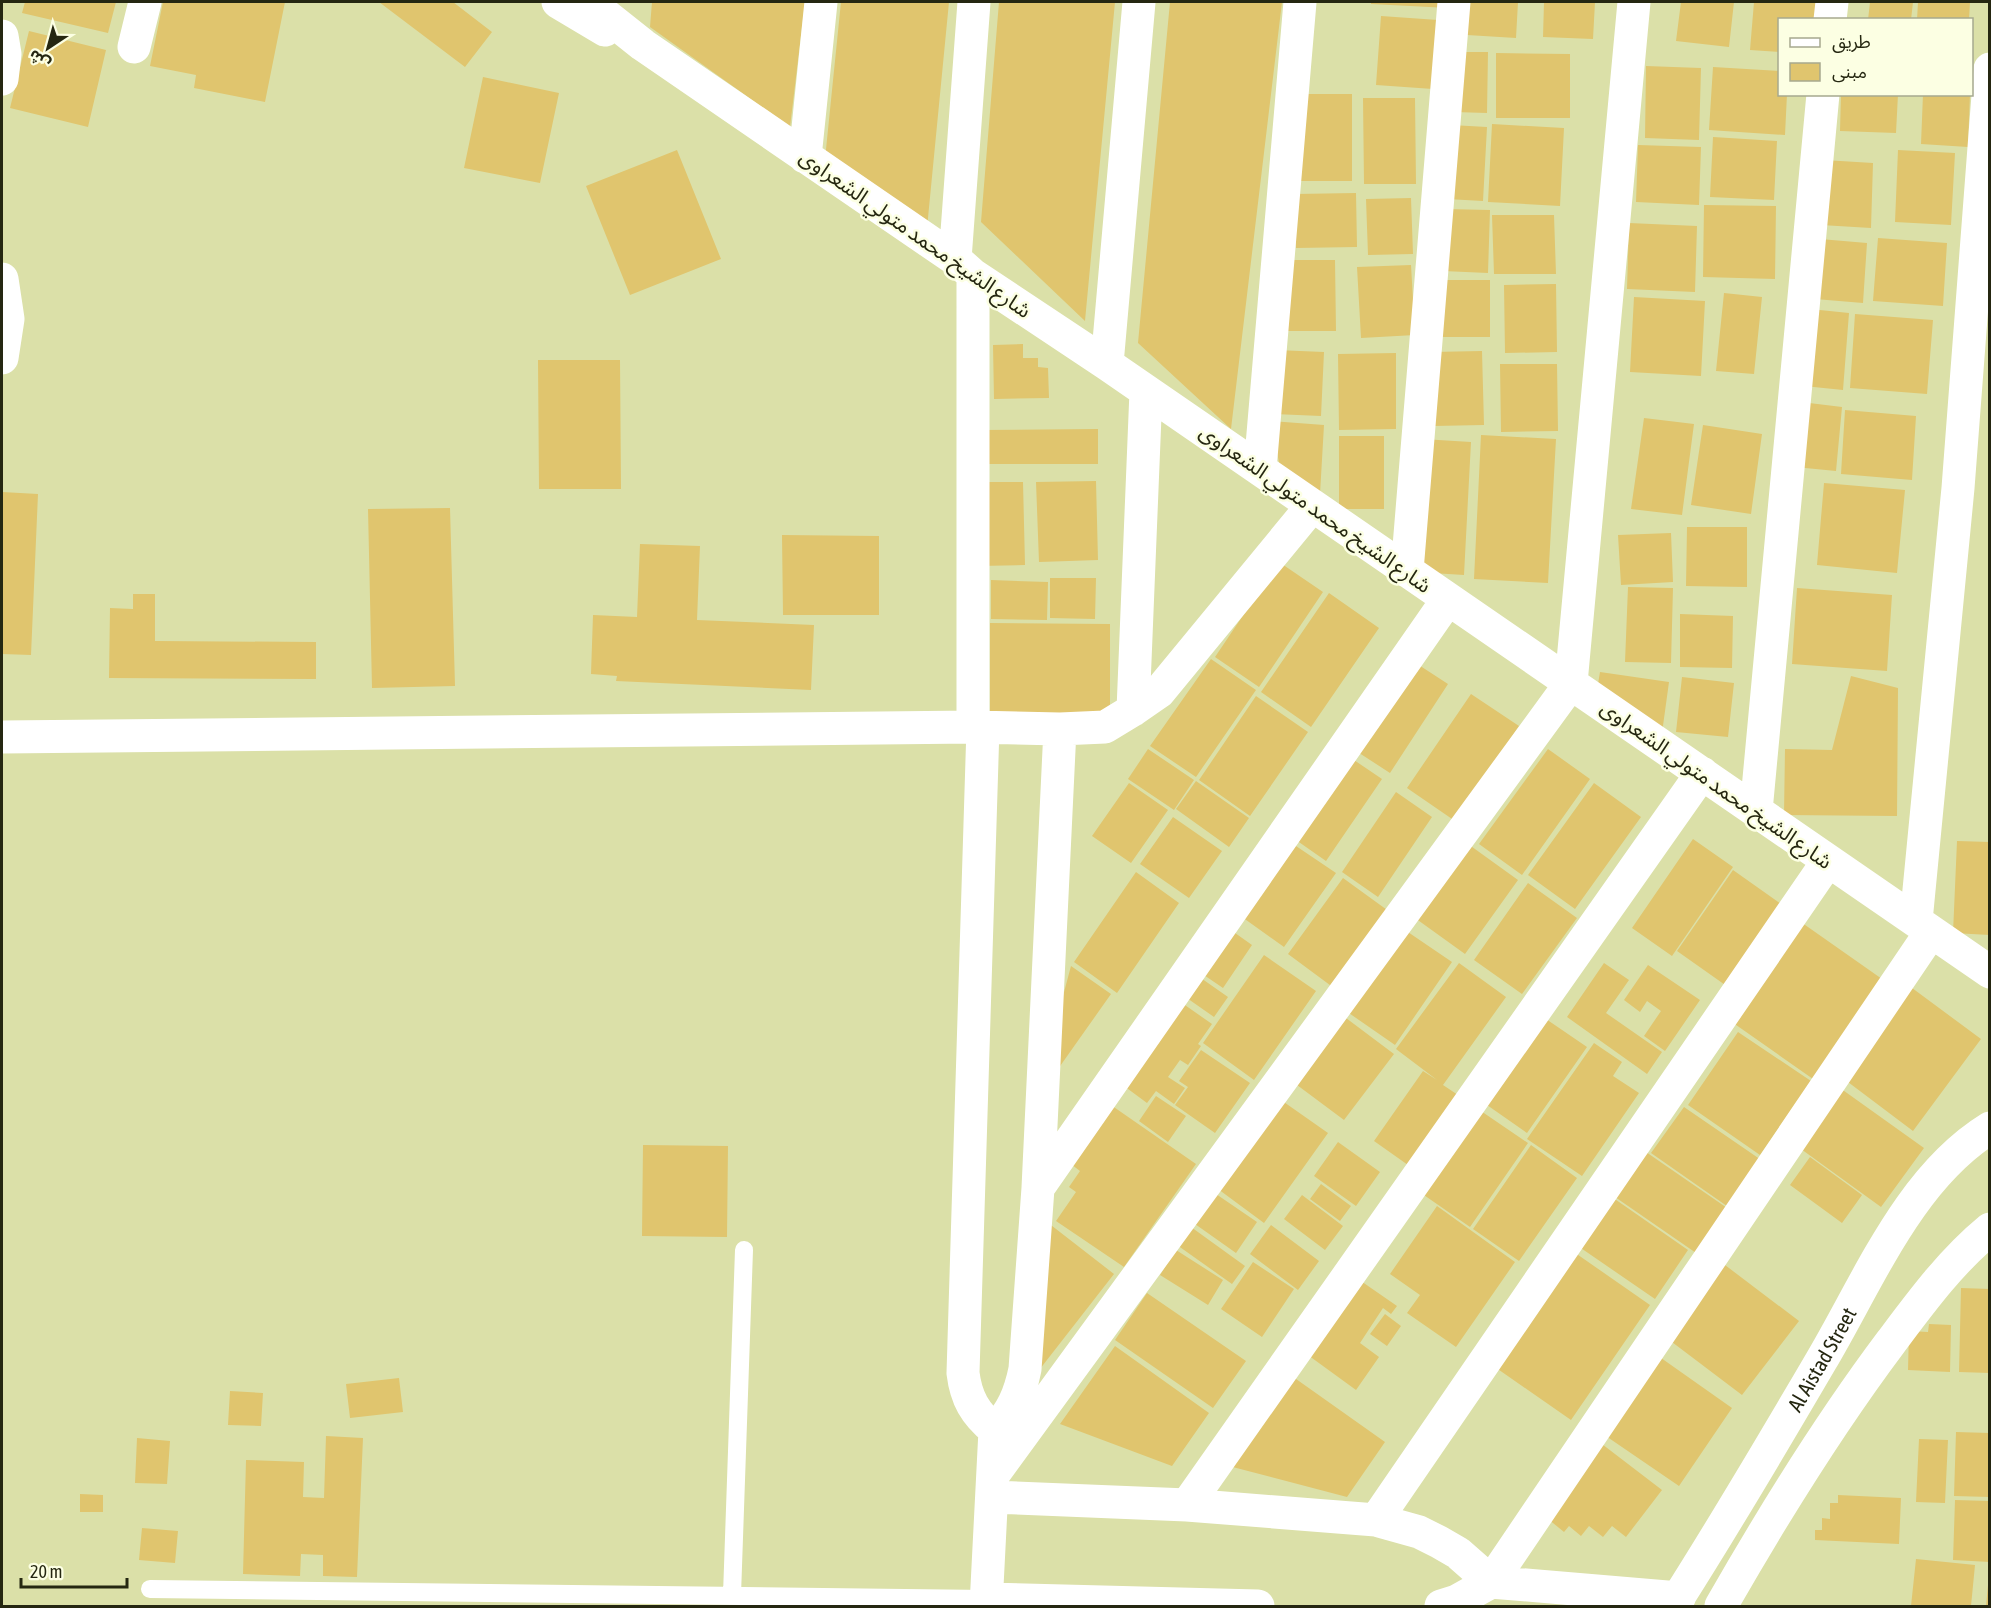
<svg xmlns="http://www.w3.org/2000/svg" width="1991" height="1608" font-family="'Asap Condensed','Noto Sans Arabic',sans-serif">
  <style>
    .building { fill: #e0c56e }
    .lines { fill: none; stroke-linecap: round; stroke-linejoin: round }
    .lane { stroke: #fff; stroke-width: 18 }
    .street { stroke: #fff; stroke-width: 33 }
    .secondary { stroke: #fff; stroke-width: 33 }
    .labels { text-anchor: middle; dominant-baseline: central; stroke-width: 5; stroke-linejoin: round; paint-order: stroke }
    .street-label { font-size: 21px; fill: #252711; stroke: #fcffe3 }
  </style>
  <rect width="100%" height="100%" fill="#dbe0a8"/>
  <path class="building" d="M 25,2 L 116,2 L 108,33 L 22,13 Z
    M 163,2 L 285,2 L 265,102 L 194,88 L 196,75 L 150,66 Z
    M 379,2 L 453,2 L 492,32 L 465,67 Z
    M 652,2 L 805,2 L 790,127 L 650,27 Z
    M 841,2 L 949,2 L 927,228 L 825,159 Z
    M 999,2 L 1115,2 L 1085,321 L 981,222 Z
    M 1170,2 L 1282,2 L 1231,429 L 1138,343 Z
    M 1371,2 L 1449,2 L 1449,8 L 1371,4 Z
    M 1469,2 L 1518,2 L 1516,38 L 1467,35 Z
    M 1544,2 L 1595,2 L 1593,39 L 1543,37 Z
    M 1681,2 L 1734,2 L 1729,47 L 1676,41 Z
    M 1754,2 L 1823,2 L 1821,20 L 1780,20 L 1780,52 L 1750,50 Z
    M 1870,2 L 1913,2 L 1911,20 L 1868,20 Z
    M 1918,2 L 1970,2 L 1969,20 L 1917,20 Z
    M 1381,16 L 1438,20 L 1433,89 L 1376,85 Z
    M 29,31 L 106,50 L 88,127 L 10,108 Z
    M 1455,52 L 1488,52 L 1487,113 L 1454,112 Z
    M 1496,53 L 1570,54 L 1570,118 L 1496,118 Z
    M 1646,66 L 1701,68 L 1699,140 L 1645,138 Z
    M 1713,67 L 1780,71 L 1780,94 L 1787,94 L 1785,135 L 1709,130 Z
    M 483,77 L 559,93 L 540,183 L 464,168 Z
    M 1299,94 L 1352,94 L 1352,181 L 1298,181 Z
    M 1841,94 L 1898,94 L 1896,133 L 1840,131 Z
    M 1923,94 L 1970,94 L 1968,147 L 1921,144 Z
    M 1363,98 L 1415,98 L 1416,184 L 1364,184 Z
    M 1492,124 L 1564,128 L 1560,206 L 1488,202 Z
    M 1451,125 L 1487,127 L 1483,201 L 1447,199 Z
    M 1713,137 L 1777,141 L 1774,200 L 1710,197 Z
    M 1638,145 L 1701,147 L 1699,205 L 1636,202 Z
    M 677,150 L 721,259 L 630,295 L 586,186 Z
    M 1898,150 L 1955,153 L 1951,225 L 1895,222 Z
    M 1824,160 L 1873,163 L 1871,228 L 1821,225 Z
    M 1356,193 L 1357,247 L 1296,248 L 1295,194 Z
    M 1411,198 L 1413,254 L 1368,255 L 1366,199 Z
    M 1704,205 L 1776,206 L 1775,279 L 1703,277 Z
    M 1445,209 L 1490,210 L 1488,273 L 1443,271 Z
    M 1492,215 L 1554,215 L 1556,274 L 1494,274 Z
    M 1629,223 L 1697,226 L 1695,292 L 1627,289 Z
    M 1878,238 L 1947,243 L 1943,306 L 1873,301 Z
    M 1820,239 L 1867,243 L 1863,303 L 1815,299 Z
    M 1286,260 L 1335,260 L 1336,331 L 1286,331 Z
    M 1411,265 L 1415,335 L 1361,338 L 1357,267 Z
    M 1440,280 L 1490,280 L 1490,337 L 1440,337 Z
    M 1556,284 L 1557,352 L 1505,353 L 1504,285 Z
    M 1724,293 L 1762,297 L 1754,374 L 1716,371 Z
    M 1634,297 L 1705,301 L 1701,376 L 1630,372 Z
    M 1810,309 L 1849,313 L 1843,390 L 1804,386 Z
    M 1855,314 L 1933,320 L 1927,394 L 1850,388 Z
    M 1023,344 L 1023,358 L 1038,358 L 1038,367 L 1048,368 L 1049,398 L 994,399 L 993,345 Z
    M 1276,350 L 1324,352 L 1321,416 L 1274,414 Z
    M 1482,351 L 1484,425 L 1433,426 L 1431,352 Z
    M 1396,353 L 1396,429 L 1339,430 L 1338,354 Z
    M 538,360 L 620,360 L 621,489 L 539,489 Z
    M 1500,364 L 1557,364 L 1558,431 L 1501,432 Z
    M 1801,402 L 1842,407 L 1836,471 L 1795,467 Z
    M 1845,410 L 1916,416 L 1912,480 L 1841,474 Z
    M 1644,418 L 1694,424 L 1682,515 L 1631,509 Z
    M 1271,421 L 1324,425 L 1320,494 L 1282,478 Z
    M 1703,425 L 1762,434 L 1751,514 L 1691,505 Z
    M 1098,429 L 1098,464 L 982,464 L 981,430 Z
    M 1481,435 L 1556,439 L 1548,583 L 1474,579 Z
    M 1339,436 L 1384,436 L 1384,509 L 1339,509 Z
    M 1422,439 L 1471,442 L 1464,575 L 1416,572 Z
    M 1096,481 L 1098,560 L 1039,562 L 1036,482 Z
    M 976,482 L 1023,482 L 1025,565 L 978,566 Z
    M 1824,483 L 1905,490 L 1897,573 L 1817,565 Z
    M 2,492 L 38,494 L 31,655 L 2,654 Z
    M 450,508 L 455,686 L 372,688 L 368,509 Z
    M 1687,527 L 1747,527 L 1747,587 L 1686,586 Z
    M 1671,533 L 1673,582 L 1621,585 L 1618,535 Z
    M 782,535 L 879,536 L 879,615 L 783,615 Z
    M 640,544 L 700,546 L 697,620 L 814,625 L 811,690 L 616,681 L 617,676 L 591,674 L 593,615 L 637,617 Z
    M 1279,562 L 1323,592 L 1259,687 L 1215,657 Z
    M 1050,578 L 1096,578 L 1095,619 L 1050,618 Z
    M 991,580 L 1048,582 L 1047,620 L 991,619 Z
    M 1628,587 L 1673,588 L 1671,663 L 1625,662 Z
    M 1797,588 L 1892,595 L 1887,671 L 1792,664 Z
    M 1329,593 L 1379,628 L 1311,727 L 1261,692 Z
    M 133,594 L 155,594 L 155,641 L 316,642 L 316,679 L 109,678 L 110,608 L 133,609 Z
    M 1680,614 L 1733,616 L 1732,668 L 1680,667 Z
    M 990,623 L 1110,624 L 1110,723 L 990,723 Z
    M 1408,658 L 1448,684 L 1390,773 L 1350,747 Z
    M 1211,659 L 1256,690 L 1196,777 L 1150,746 Z
    M 1600,672 L 1669,682 L 1662,733 L 1596,696 Z
    M 1851,676 L 1898,688 L 1897,816 L 1784,815 L 1785,749 L 1832,750 Z
    M 1682,677 L 1734,683 L 1728,737 L 1676,732 Z
    M 1471,694 L 1519,726 L 1455,821 L 1407,788 Z
    M 1256,696 L 1308,732 L 1250,816 L 1199,780 Z
    M 1148,749 L 1194,780 L 1174,810 L 1128,779 Z
    M 1548,749 L 1590,779 L 1522,875 L 1479,844 Z
    M 1351,758 L 1382,779 L 1326,861 L 1296,840 Z
    M 1196,781 L 1249,818 L 1229,847 L 1176,809 Z
    M 1129,783 L 1168,810 L 1131,863 L 1092,836 Z
    M 1594,783 L 1641,817 L 1575,909 L 1528,875 Z
    M 1396,792 L 1432,817 L 1378,897 L 1342,872 Z
    M 1173,817 L 1222,851 L 1189,898 L 1140,864 Z
    M 1693,839 L 1733,867 L 1672,956 L 1632,928 Z
    M 1957,841 L 1990,842 L 1990,935 L 1953,933 Z
    M 1293,844 L 1336,873 L 1284,947 L 1242,917 Z
    M 1468,844 L 1518,880 L 1465,954 L 1415,918 Z
    M 1733,870 L 1784,906 L 1728,987 L 1677,951 Z
    M 1136,872 L 1179,903 L 1117,993 L 1074,962 Z
    M 1343,878 L 1394,915 L 1338,991 L 1288,954 Z
    M 1528,883 L 1577,918 L 1522,994 L 1474,960 Z
    M 1798,920 L 1882,979 L 1813,1079 L 1729,1020 Z
    M 1228,928 L 1252,945 L 1223,988 L 1198,971 Z
    M 1402,928 L 1452,962 L 1395,1045 L 1346,1011 Z
    M 1264,955 L 1316,991 L 1254,1080 L 1203,1043 Z
    M 1459,963 L 1506,997 L 1443,1085 L 1458,1095 L 1408,1165 L 1374,1141 L 1423,1071 L 1437,1080 L 1396,1049 Z
    M 1604,963 L 1629,980 L 1606,1013 L 1662,1052 L 1647,1074 L 1567,1017 Z
    M 1648,965 L 1700,1000 L 1665,1051 L 1644,1036 L 1661,1011 L 1647,1001 L 1640,1012 L 1624,1000 Z
    M 1071,966 L 1111,994 L 1058,1069 L 1047,1056 Z
    M 1198,976 L 1228,997 L 1214,1017 L 1184,996 Z
    M 1908,985 L 1981,1039 L 1913,1131 L 1840,1076 Z
    M 1182,1003 L 1212,1024 L 1198,1044 L 1201,1046 L 1188,1065 L 1180,1060 L 1168,1077 L 1185,1088 L 1174,1104 L 1156,1091 L 1147,1103 L 1124,1086 Z
    M 1342,1015 L 1394,1054 L 1344,1120 L 1293,1082 Z
    M 1546,1019 L 1587,1047 L 1527,1133 L 1487,1105 Z
    M 1738,1032 L 1811,1081 L 1760,1155 L 1688,1105 Z
    M 1594,1043 L 1622,1062 L 1613,1076 L 1639,1093 L 1582,1176 L 1527,1139 Z
    M 1201,1050 L 1250,1083 L 1215,1133 L 1175,1105 L 1188,1087 L 1179,1081 Z
    M 1840,1088 L 1924,1148 L 1881,1207 L 1801,1149 Z
    M 1156,1096 L 1186,1116 L 1168,1142 L 1139,1121 Z
    M 1281,1100 L 1328,1133 L 1264,1223 L 1218,1189 Z
    M 1108,1103 L 1196,1164 L 1124,1267 L 1056,1221 L 1076,1192 L 1069,1187 L 1080,1171 L 1067,1161 Z
    M 1684,1107 L 1767,1164 L 1734,1211 L 1651,1153 Z
    M 1478,1109 L 1528,1143 L 1470,1227 L 1421,1193 Z
    M 1338,1142 L 1380,1172 L 1356,1206 L 1314,1176 Z
    M 643,1145 L 728,1146 L 727,1237 L 642,1236 Z
    M 1531,1145 L 1577,1178 L 1519,1261 L 1473,1229 Z
    M 1646,1152 L 1730,1210 L 1699,1255 L 1615,1197 Z
    M 1810,1157 L 1862,1195 L 1842,1223 L 1790,1185 Z
    M 1321,1184 L 1351,1206 L 1340,1221 L 1310,1199 Z
    M 1216,1194 L 1257,1222 L 1236,1253 L 1195,1224 Z
    M 1302,1195 L 1343,1226 L 1325,1250 L 1284,1219 Z
    M 1609,1195 L 1688,1250 L 1655,1299 L 1575,1244 Z
    M 1437,1206 L 1515,1262 L 1456,1347 L 1407,1313 L 1420,1295 L 1390,1274 Z
    M 1047,1222 L 1114,1274 L 1029,1383 Z
    M 1271,1225 L 1319,1261 L 1298,1290 L 1250,1254 Z
    M 1191,1227 L 1245,1266 L 1232,1284 L 1177,1245 Z
    M 1176,1250 L 1223,1280 L 1208,1305 L 1160,1275 Z
    M 1571,1250 L 1650,1305 L 1571,1420 L 1492,1365 Z
    M 1253,1262 L 1294,1289 L 1262,1337 L 1221,1309 Z
    M 1721,1262 L 1799,1321 L 1742,1395 L 1664,1336 Z
    M 1358,1279 L 1397,1306 L 1391,1314 L 1383,1308 L 1360,1343 L 1379,1357 L 1356,1390 L 1301,1350 Z
    M 1961,1288 L 1990,1289 L 1990,1373 L 1959,1372 Z
    M 1147,1293 L 1246,1361 L 1213,1408 L 1115,1340 Z
    M 1385,1314 L 1401,1326 L 1387,1346 L 1370,1334 Z
    M 1929,1324 L 1951,1325 L 1950,1372 L 1908,1370 L 1909,1331 L 1928,1332 Z
    M 1115,1346 L 1209,1413 L 1172,1466 L 1060,1424 Z
    M 1654,1353 L 1732,1408 L 1679,1486 L 1600,1432 Z
    M 1289,1374 L 1385,1442 L 1347,1497 L 1225,1465 Z
    M 399,1378 L 403,1412 L 350,1418 L 346,1384 Z
    M 230,1391 L 263,1393 L 261,1426 L 228,1425 Z
    M 1956,1432 L 1990,1433 L 1990,1497 L 1954,1496 Z
    M 326,1436 L 363,1438 L 357,1577 L 323,1576 L 323,1555 L 301,1554 L 300,1576 L 243,1574 L 246,1460 L 304,1462 L 303,1497 L 324,1498 Z
    M 137,1438 L 170,1441 L 167,1484 L 135,1483 Z
    M 1919,1439 L 1948,1440 L 1945,1503 L 1916,1502 Z
    M 1598,1441 L 1662,1490 L 1626,1537 L 1612,1526 L 1603,1537 L 1589,1526 L 1581,1536 L 1569,1526 L 1564,1532 L 1542,1514 Z
    M 80,1494 L 103,1495 L 103,1512 L 80,1512 Z
    M 1838,1495 L 1901,1498 L 1899,1544 L 1815,1540 L 1815,1530 L 1822,1530 L 1822,1518 L 1830,1519 L 1830,1503 L 1838,1503 Z
    M 1955,1500 L 1990,1501 L 1990,1562 L 1953,1560 Z
    M 142,1528 L 178,1531 L 175,1563 L 139,1560 Z
    M 1916,1559 L 1975,1565 L 1971,1606 L 1911,1606 Z
    M 1988,1585 L 1990,1585 L 1990,1606 L 1986,1606 Z"/>
  <g class="lines">
    <path class="lane" d="M 150,1589 L 987,1599
      M 732,1595 L 744,1250"/>
    <path class="street" d="M 558,2 L 605,30
      M 589,2 L 643,45 L 955,259 L 973,275 L 1107,364 L 1990,972
      M 1830,20 L 1832,2
      M 2,36 L 5,54 L 2,79
      M 134,47 L 145,2
      M 805,157 L 821,2
      M 955,259 L 974,2
      M 973,275 L 973,727
      M 2,279 L 8,319 L 2,358
      M 1107,364 L 1139,2
      M 1260,469 L 1300,2
      M 1407,571 L 1454,2
      M 1133,710 L 1146,391
      M 983,727 L 963,1373 C 966,1398 975,1414 995,1430
      M 2,737 L 973,727 L 1060,729 L 1105,727 L 1133,710 L 1159,692 L 1312,506
      M 1756,811 L 1823,94
      M 1916,921 L 1958,488 L 1990,69
      M 1038,1188 L 1448,599
      M 993,1475 L 1571,683 L 1634,2
      M 992,1497 L 1187,1505 L 1376,1520 L 1419,1532 L 1439,1542 L 1458,1553 L 1491,1582 L 1679,1598
      M 1187,1505 L 1702,773
      M 1376,1520 L 1828,861
      M 987,1599 L 1258,1606
      M 986,1606 L 995,1430 C 1012,1412 1020,1394 1025,1369 L 1038,1188 L 1060,729
      M 1441,1606 L 1457,1601 L 1491,1582 L 1931,932"/>
    <g class="secondary">
      <path id="s1" d="M 1673,1606 C 1724,1526 1773,1443 1821,1361 C 1868,1282 1909,1178 1990,1128"/>
      <path d="M 1721,1606 C 1773,1515 1828,1426 1891,1342 C 1921,1302 1951,1261 1990,1229"/>
    </g>
  </g>
  <g class="labels">
    <g class="street-label">
      <text transform="translate(916 233) rotate(35)">شارع الشيخ محمد متولي الشعراوى</text>
      <text transform="translate(1316 508) rotate(35)">شارع الشيخ محمد متولي الشعراوى</text>
      <text transform="translate(1717 784) rotate(35)">شارع الشيخ محمد متولي الشعراوى</text>
      <text stroke="none"><textPath href="#s1" startOffset="288">Al Aistad Street</textPath></text>
    </g>
  </g>
  <rect width="1991" height="1608" fill="none" stroke="#252711" stroke-width="6"/>
  <rect x="1778" y="18" width="195" height="78" fill="#fcffe3" stroke="#a6a98f" stroke-width="1.5"/>
  <rect x="1790" y="38" width="30" height="9" fill="#ffffff" stroke="#a6a98f" stroke-width="1.5"/>
  <text x="1832" y="48" font-size="18" fill="#252711">طريق</text>
  <rect x="1790" y="63" width="30" height="18" fill="#e0c56e" stroke="#a6a98f" stroke-width="1.5"/>
  <text x="1832" y="78" font-size="18" fill="#252711">مبنى</text>
  <g transform="translate(48 48) rotate(216)" stroke="#fcffe3" stroke-width="4.5" paint-order="stroke">
  <path d="M0-4.5L10 22L0 15L-10 22Z" fill="#252711"/>
  <text y="-9" font-size="16" font-weight="bold" text-anchor="middle" fill="#252711">ش</text>
  </g>
  <path d="M21 1578v9h106v-9" fill="none" stroke="#252711" stroke-width="3"/>
  <text x="30" y="1578" font-size="18" fill="#252711" stroke="#fcffe3" stroke-width="4.5" paint-order="stroke">20 m</text>
</svg>
